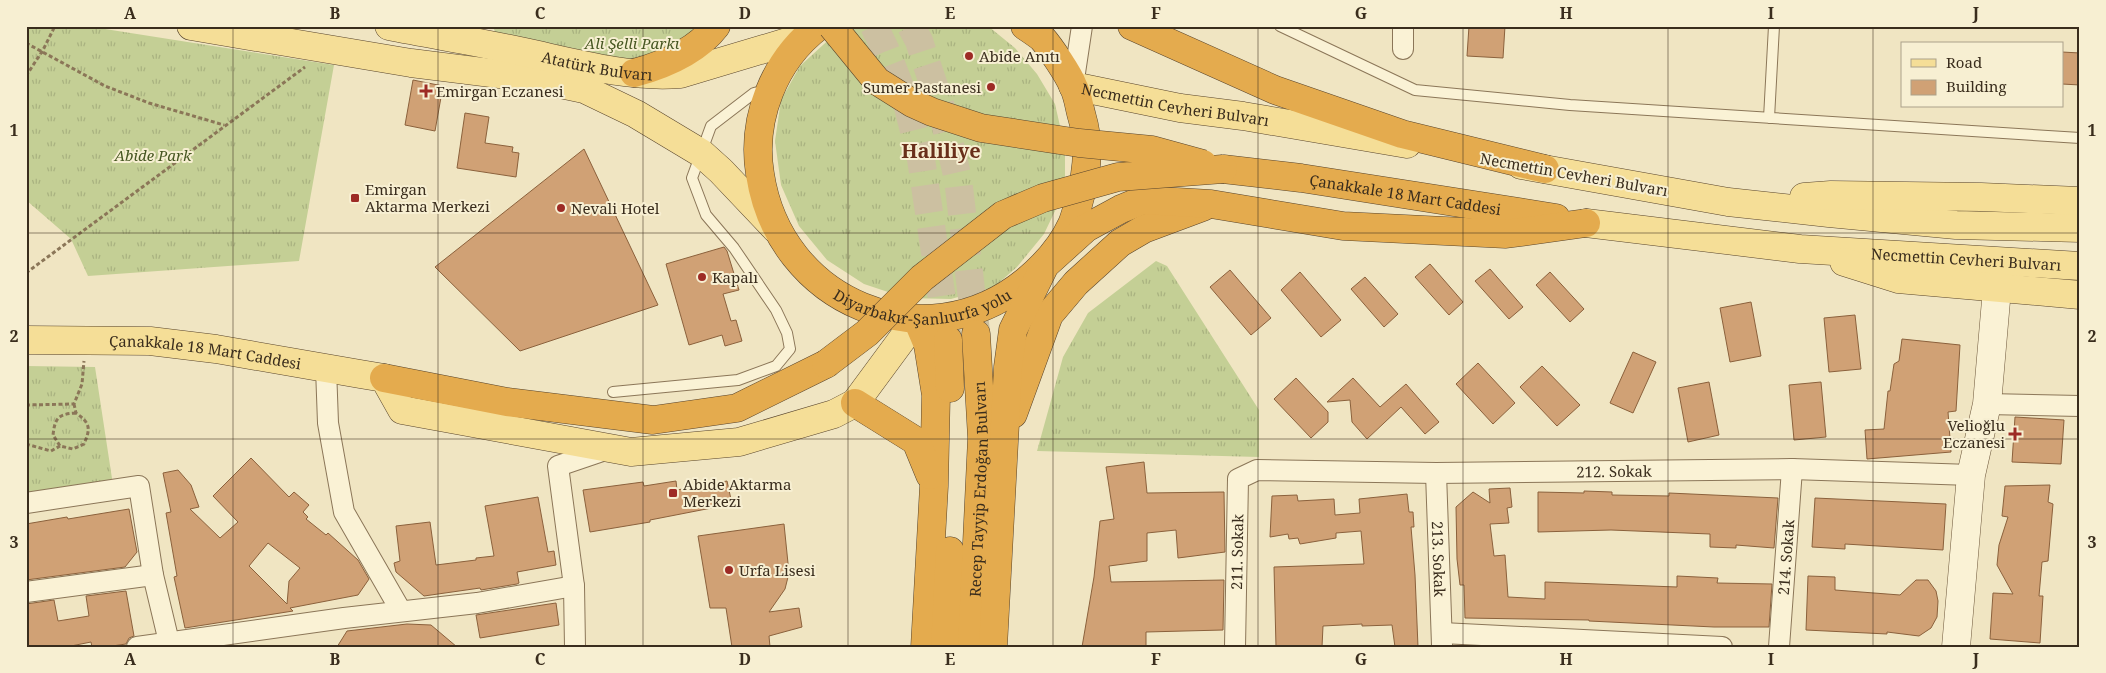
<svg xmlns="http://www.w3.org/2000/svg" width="2106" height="673" font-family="'Noto Serif',serif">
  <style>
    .grass { fill: url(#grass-tufts) }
    .building { fill: #d0a175; stroke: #8b613c; fill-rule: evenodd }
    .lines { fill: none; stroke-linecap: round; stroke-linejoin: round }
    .highway-tunnel { stroke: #ccc0a1; stroke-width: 28; stroke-dasharray: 28 14; stroke-linecap: butt }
    .lane-casing { stroke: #8b7658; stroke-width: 12 }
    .street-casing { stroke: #8b7658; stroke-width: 22 }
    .secondary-casing { stroke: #6d573b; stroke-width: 29 }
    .primary-casing { stroke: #58442c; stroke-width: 29 }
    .highway-casing { stroke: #58442c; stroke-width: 29 }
    .path { stroke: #8b7658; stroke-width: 3; stroke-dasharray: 4 2.5; stroke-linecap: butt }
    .lane { stroke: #faf2d5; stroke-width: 10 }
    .street { stroke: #faf2d5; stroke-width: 20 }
    .secondary { stroke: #faf2d5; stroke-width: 28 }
    .primary { stroke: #f5de97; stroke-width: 28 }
    .highway { stroke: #e4ab4e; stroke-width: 28 }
    .highway-bridge-casing { stroke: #58442c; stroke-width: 29; stroke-linecap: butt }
    .highway-bridge { stroke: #e4ab4e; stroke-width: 28 }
    .grid { fill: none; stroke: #3a2d1d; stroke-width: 1; stroke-opacity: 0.55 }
    .poi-dot { fill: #9d2b25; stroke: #f7efd2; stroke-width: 2 }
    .labels { text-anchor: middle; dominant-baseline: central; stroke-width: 4; stroke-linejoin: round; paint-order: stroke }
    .park-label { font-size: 15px; font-style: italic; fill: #475722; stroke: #f7efd2 }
    .poi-label { font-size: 15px; fill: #3a2d1d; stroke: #f7efd2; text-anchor: start }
    .street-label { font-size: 15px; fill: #3a2d1d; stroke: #f7efd2 }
    .district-label { font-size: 20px; font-weight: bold; fill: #692f1a; stroke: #f7efd2 }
    .neatline { fill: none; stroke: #3a2d1d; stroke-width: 2 }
    .grid-label { font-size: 16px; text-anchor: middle; font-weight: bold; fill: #3a2d1d }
  </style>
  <defs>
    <pattern id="grass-tufts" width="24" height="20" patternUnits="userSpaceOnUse" patternTransform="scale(1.25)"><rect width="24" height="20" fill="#c4cf95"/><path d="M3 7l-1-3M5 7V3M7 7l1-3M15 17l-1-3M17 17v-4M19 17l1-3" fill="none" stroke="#a9b280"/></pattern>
  </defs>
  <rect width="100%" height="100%" fill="#f0e5c2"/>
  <path class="grass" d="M 26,26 L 86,26 L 334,65 L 299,261 L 88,276 L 71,239 L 26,200 Z
    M 493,26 L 699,26 L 669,52 L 640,62 L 537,45 L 495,32 Z
    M 853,26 L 988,26 L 1015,48 L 1037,74 L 1055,104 L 1065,148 L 1065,190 L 1044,234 L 1017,267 L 994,287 L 951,299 L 906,298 L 864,284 L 827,260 L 799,226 L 781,185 L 775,141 L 781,100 L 800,66 L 835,34 Z
    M 1156,261 L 1167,266 L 1259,410 L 1259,457 L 1037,451 L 1063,357 L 1088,313 Z
    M 26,366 L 95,367 L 113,485 L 26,497 Z"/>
  <path class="building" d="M 1469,26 L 1505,26 L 1503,58 L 1467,56 Z
    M 2062,52 L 2080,53 L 2080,85 L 2062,84 Z
    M 413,80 L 443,86 L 435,131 L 405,125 Z
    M 465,113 L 489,117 L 485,143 L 513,147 L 512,152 L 519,153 L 516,177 L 457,168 Z
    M 584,149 L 658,305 L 520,351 L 435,267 Z
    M 724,247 L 727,251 L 739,290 L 723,294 L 731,321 L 736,320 L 742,341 L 725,346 L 722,335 L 689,345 L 666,264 Z
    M 1430,264 L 1463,302 L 1449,315 L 1415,277 Z
    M 1490,269 L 1523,307 L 1509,319 L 1475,281 Z
    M 1230,270 L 1271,318 L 1251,335 L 1210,287 Z
    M 1300,272 L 1341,320 L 1321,337 L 1281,290 Z
    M 1550,272 L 1584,309 L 1570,322 L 1536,285 Z
    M 1365,277 L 1398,314 L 1384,327 L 1351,289 Z
    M 1751,302 L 1761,356 L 1730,362 L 1720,308 Z
    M 1855,315 L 1861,369 L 1829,372 L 1824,318 Z
    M 1902,339 L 1960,345 L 1956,411 L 1948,412 L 1951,452 L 1867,459 L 1865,430 L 1884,429 L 1888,391 L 1890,391 L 1894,364 L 1899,361 Z
    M 1633,352 L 1656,362 L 1633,413 L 1610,403 Z
    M 1478,363 L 1515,403 L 1493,424 L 1456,384 Z
    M 1542,366 L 1580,405 L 1557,426 L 1520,387 Z
    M 1296,378 L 1328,412 L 1328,422 L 1311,438 L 1274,399 Z
    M 1353,378 L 1380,407 L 1406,384 L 1439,422 L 1425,434 L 1401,407 L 1367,439 L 1352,422 L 1350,400 L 1327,402 Z
    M 1709,382 L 1719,435 L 1688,442 L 1678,388 Z
    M 1821,382 L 1826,437 L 1794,440 L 1789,385 Z
    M 2015,417 L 2064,420 L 2061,464 L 2012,462 Z
    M 251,458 L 289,497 L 294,492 L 309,505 L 303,512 L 308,517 L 306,519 L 326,535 L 328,533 L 358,560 L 369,579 L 358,595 L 290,608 L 293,611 L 185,628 L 174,577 L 177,576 L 166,513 L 171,512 L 163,473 L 178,470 L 191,485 L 199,507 L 190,509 L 220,538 L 238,522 L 213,496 ZM 268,543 L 300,568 L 289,581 L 287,604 L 249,566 Z
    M 1144,462 L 1147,493 L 1224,492 L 1225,552 L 1178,558 L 1176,530 L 1147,533 L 1147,561 L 1109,566 L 1111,582 L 1224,580 L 1223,630 L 1146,632 L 1146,647 L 1082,647 L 1094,577 L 1100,521 L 1114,519 L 1106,467 Z
    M 676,481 L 677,490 L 727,481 L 732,504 L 650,520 L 650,522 L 590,532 L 583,490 L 643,482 L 644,486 Z
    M 2050,485 L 2048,502 L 2053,504 L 2048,561 L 2042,562 L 2039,596 L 2043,596 L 2040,643 L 1990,639 L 1993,593 L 2013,594 L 1997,565 L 1999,545 L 2008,517 L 2002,516 L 2005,486 Z
    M 1510,488 L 1512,507 L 1507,508 L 1509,523 L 1490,524 L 1494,556 L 1505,555 L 1508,597 L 1545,599 L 1545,582 L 1677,587 L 1677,576 L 1718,578 L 1717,583 L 1772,584 L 1769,627 L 1714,627 L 1589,621 L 1589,620 L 1465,618 L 1464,585 L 1460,585 L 1457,559 L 1456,507 L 1473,492 L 1490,503 L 1489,489 Z
    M 1584,491 L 1612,492 L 1612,495 L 1669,496 L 1669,493 L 1778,498 L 1774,548 L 1736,545 L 1736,548 L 1710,547 L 1710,534 L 1611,530 L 1538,532 L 1538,492 L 1584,493 Z
    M 1407,494 L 1409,512 L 1413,512 L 1414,527 L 1411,527 L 1415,575 L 1418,647 L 1395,647 L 1392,625 L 1362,626 L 1362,624 L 1323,626 L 1322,647 L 1276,647 L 1274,567 L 1364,564 L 1361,531 L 1336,533 L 1336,538 L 1300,544 L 1298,538 L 1289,539 L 1288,534 L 1270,537 L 1272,496 L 1297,495 L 1298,501 L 1334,499 L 1335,515 L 1360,513 L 1359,499 Z
    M 538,497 L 548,552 L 554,551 L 556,565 L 517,572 L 519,583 L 517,584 L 481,590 L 480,588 L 424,596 L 396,572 L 394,563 L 400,561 L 396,526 L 430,522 L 436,565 L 476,560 L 476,558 L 494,556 L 485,506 Z
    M 1815,498 L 1946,504 L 1943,550 L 1845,544 L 1845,549 L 1812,547 Z
    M 129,509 L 137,552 L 125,567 L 26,580 L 26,524 L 67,517 L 68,519 Z
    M 784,524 L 789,573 L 785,589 L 769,612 L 799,608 L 802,627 L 769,636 L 770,647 L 732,647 L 726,608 L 710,608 L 698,536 Z
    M 1808,576 L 1835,577 L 1835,590 L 1900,595 L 1916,580 L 1928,580 L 1936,591 L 1938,601 L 1937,617 L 1931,628 L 1919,636 L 1887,632 L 1887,634 L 1806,630 Z
    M 126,591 L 134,636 L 129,638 L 126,644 L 105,647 L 92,647 L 91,642 L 66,647 L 26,647 L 26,604 L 54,600 L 58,621 L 89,616 L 86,596 Z
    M 556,603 L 559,625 L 480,638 L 476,615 Z
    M 407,624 L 431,625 L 457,647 L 337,647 L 347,631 Z"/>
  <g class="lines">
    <path class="highway-tunnel" d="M 874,26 L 886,51 L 908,107 L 921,159 L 948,339
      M 911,26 L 919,41 L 942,110 L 958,179 L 976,332"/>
    <defs>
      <path id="lane" d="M 1280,26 L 1415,90 L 1570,105 L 2080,138
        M 1769,118 L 1774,26
        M 613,392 L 738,380 L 776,366 L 790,349 L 787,333 L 776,310 L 734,248 L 706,215 L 692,178 L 711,126 L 754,93 L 766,90"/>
      <g id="street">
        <path d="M 1403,49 L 1403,26"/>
        <path d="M 1073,86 L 1082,26"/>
        <path d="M 326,368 L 328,423 L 344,512 L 401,611"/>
        <path d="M 1987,404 L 2080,406"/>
        <path id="s1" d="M 1436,473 L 1442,645"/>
        <path d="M 26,503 L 139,486 L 153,575 L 169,642"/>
        <path d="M 26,592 L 153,575"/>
        <path d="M 1442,633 L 1722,647"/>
        <path d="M 137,647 L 344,618 L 477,603 L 574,586"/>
        <path d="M 575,647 L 574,586 L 558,466 L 608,449"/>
        <path id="s2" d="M 1235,647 L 1238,479 L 1257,470 L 1436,473 L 1792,469 L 1971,475"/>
        <path id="s3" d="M 1779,647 L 1792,469"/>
      </g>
      <path id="secondary" d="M 1956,647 L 1971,475 L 1987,404 L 1997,289"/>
      <g id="primary">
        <path d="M 191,26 L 411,63 L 532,78 L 584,89 L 636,114 L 701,153 L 721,171 L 776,229"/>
        <path id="s4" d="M 389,26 C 434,35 479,42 524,52 C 575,63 627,78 680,74 L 804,37"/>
        <path id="s5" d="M 1073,86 L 1180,108 L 1243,116 L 1407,144"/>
        <path d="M 1521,165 L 1728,202 L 1829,213 L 1956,225 L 2080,228"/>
        <path d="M 1804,197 L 1831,195 L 1981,197 L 2080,201"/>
        <path id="s6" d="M 1586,223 L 1800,249 L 2080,266"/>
        <path d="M 1844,262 L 1898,279 L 2080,295"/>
        <path id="s7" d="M 26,340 L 150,341 L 216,349 L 360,374 L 384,378 L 402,410 L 631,452 L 739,442 L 834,414 L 855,403 L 917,319"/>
      </g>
      <g id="highway">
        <path id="s8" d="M 819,26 C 774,60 751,119 760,174 C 779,302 924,364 1026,281 C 1044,266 1062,246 1072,224 C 1075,217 1077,209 1079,201 C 1087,174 1090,144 1082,117 C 1079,107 1078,95 1073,86 C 1069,75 1050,47 1042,38 C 1037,34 1031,30 1025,26"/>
        <path d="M 1132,26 L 1275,90 L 1402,134 L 1545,169"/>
        <path d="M 634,73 C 664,65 697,51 716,26"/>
        <path id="s9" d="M 1223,169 L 1301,178 L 1556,218"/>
        <path d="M 917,319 L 928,345 L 936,395 L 934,486 L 925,647"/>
        <path d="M 948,340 L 950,388"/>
        <path d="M 384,378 L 507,402 L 653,420 L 737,408 L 826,364"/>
        <path d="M 855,403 L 916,441 L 930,475"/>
        <path d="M 1013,414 L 1049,315 L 1076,283 L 1120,243 L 1144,229 L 1203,207"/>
        <path d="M 945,647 L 950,551"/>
        <path id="s10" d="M 972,647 L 982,438 L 976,334"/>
        <path d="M 993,647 L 1008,367 L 1013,330 L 1045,265 L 1086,228 L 1121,209 L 1143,200 L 1211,204 L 1343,226 L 1506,234 L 1586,223"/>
      </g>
    </defs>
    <use href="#lane" class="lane-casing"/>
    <use href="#street" class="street-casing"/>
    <use href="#secondary" class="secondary-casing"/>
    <use href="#primary" class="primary-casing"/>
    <use href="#highway" class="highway-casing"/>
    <path class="path" d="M 26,43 L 105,86 L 149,103 L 224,125
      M 26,76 L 43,50 L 55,26
      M 26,273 L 305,67
      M 74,404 L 76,413 C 90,423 91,428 84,444 L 73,449 L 60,446 L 53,435 C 55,418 58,414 76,413
      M 26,405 L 74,404 L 82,384 L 84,361
      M 26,444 L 51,451 L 60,446"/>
    <use href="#lane" class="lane"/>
    <use href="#street" class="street"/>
    <use href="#secondary" class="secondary"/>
    <use href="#primary" class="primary"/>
    <use href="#highway" class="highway"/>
    <defs>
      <path id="highway-bridge" d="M 832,26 L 877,81 L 912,103 L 932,112 L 981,128 L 1079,143 L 1152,150 L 1203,164
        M 826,364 L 867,333 L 922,278 L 1003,215 L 1043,198 L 1118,177 L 1223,169"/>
    </defs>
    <use href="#highway-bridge" class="highway-bridge-casing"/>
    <use href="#highway-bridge" class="highway-bridge"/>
  </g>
  <path class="grid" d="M 233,26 L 233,647M 438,26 L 438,647M 643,26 L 643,647M 848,26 L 848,647M 1053,26 L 1053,647M 1258,26 L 1258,647M 1463,26 L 1463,647M 1668,26 L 1668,647M 1873,26 L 1873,647M 26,233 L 2080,233M 26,439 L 2080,439"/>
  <g class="poi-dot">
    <circle cx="969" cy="56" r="5"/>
    <circle cx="991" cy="87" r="5"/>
    <path d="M423.5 83.5h5v5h5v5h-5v5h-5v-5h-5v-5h5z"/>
    <rect x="350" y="193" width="10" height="10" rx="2.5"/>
    <circle cx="561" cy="208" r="5"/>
    <circle cx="702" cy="277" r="5"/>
    <path d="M2012.5 426.5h5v5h5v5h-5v5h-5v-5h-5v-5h5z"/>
    <rect x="668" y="488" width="10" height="10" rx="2.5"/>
    <circle cx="729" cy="570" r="5"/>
  </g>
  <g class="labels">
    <g class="park-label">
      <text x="632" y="43">Ali Şelli Parkı</text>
      <text x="153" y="155">Abide Park</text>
    </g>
    <g class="poi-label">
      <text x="979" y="56">Abide Anıtı</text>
      <text x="981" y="87" text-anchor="end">Sumer Pastanesi</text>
      <text x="436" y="91">Emirgan Eczanesi</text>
      <text x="365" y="189">Emirgan<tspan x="365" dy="17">Aktarma Merkezi</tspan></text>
      <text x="571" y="208">Nevali Hotel</text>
      <text x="712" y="277">Kapalı</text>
      <text x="2005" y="425" text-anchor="end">Velioğlu<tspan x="2005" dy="17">Eczanesi</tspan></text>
      <text x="683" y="484">Abide Aktarma<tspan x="683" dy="17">Merkezi</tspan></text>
      <text x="739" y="570">Urfa Lisesi</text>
    </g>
    <g class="street-label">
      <text stroke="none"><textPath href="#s4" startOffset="212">Atatürk Bulvarı</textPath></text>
      <text stroke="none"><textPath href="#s5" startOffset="104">Necmettin Cevheri Bulvarı</textPath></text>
      <text transform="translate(1574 174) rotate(10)">Necmettin Cevheri Bulvarı</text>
      <text stroke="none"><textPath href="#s9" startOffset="184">Çanakkale 18 Mart Caddesi</textPath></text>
      <text stroke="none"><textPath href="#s6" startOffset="382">Necmettin Cevheri Bulvarı</textPath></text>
      <text stroke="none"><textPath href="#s8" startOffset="404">Diyarbakır-Şanlıurfa yolu</textPath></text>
      <text stroke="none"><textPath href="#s7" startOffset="180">Çanakkale 18 Mart Caddesi</textPath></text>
      <text stroke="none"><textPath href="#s2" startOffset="546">212. Sokak</textPath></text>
      <text stroke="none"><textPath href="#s10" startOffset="158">Recep Tayyip Erdoğan Bulvarı</textPath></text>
      <text stroke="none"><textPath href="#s2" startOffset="95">211. Sokak</textPath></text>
      <text stroke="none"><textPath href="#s3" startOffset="90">214. Sokak</textPath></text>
      <text stroke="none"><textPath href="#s1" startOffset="86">213. Sokak</textPath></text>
    </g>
    <g class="district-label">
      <text x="941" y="150">Haliliye</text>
    </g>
  </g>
  <rect width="2106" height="673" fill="none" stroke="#f7efd2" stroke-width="55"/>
  <rect x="1901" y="42" width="162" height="65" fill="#f7efd2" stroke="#aba18a"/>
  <rect x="1911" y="59" width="25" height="8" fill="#f5de97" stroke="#aba18a"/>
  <text x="1946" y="68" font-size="15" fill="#3a2d1d">Road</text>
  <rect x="1911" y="80" width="25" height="15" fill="#d0a175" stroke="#aba18a"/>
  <text x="1946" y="92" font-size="15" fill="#3a2d1d">Building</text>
  <rect x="28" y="28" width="2050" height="618" class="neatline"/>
  <g class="grid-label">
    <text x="130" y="19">A</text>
    <text x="335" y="19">B</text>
    <text x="540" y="19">C</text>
    <text x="745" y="19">D</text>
    <text x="950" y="19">E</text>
    <text x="1156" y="19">F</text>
    <text x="1361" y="19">G</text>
    <text x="1566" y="19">H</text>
    <text x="1771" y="19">I</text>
    <text x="1976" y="19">J</text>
    <text x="14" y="136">1</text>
    <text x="2092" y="136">1</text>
    <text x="14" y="342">2</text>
    <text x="2092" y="342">2</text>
    <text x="14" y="548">3</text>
    <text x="2092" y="548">3</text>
    <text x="130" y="665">A</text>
    <text x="335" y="665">B</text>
    <text x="540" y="665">C</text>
    <text x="745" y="665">D</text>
    <text x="950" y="665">E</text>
    <text x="1156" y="665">F</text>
    <text x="1361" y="665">G</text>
    <text x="1566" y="665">H</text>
    <text x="1771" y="665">I</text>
    <text x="1976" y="665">J</text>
  </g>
</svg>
